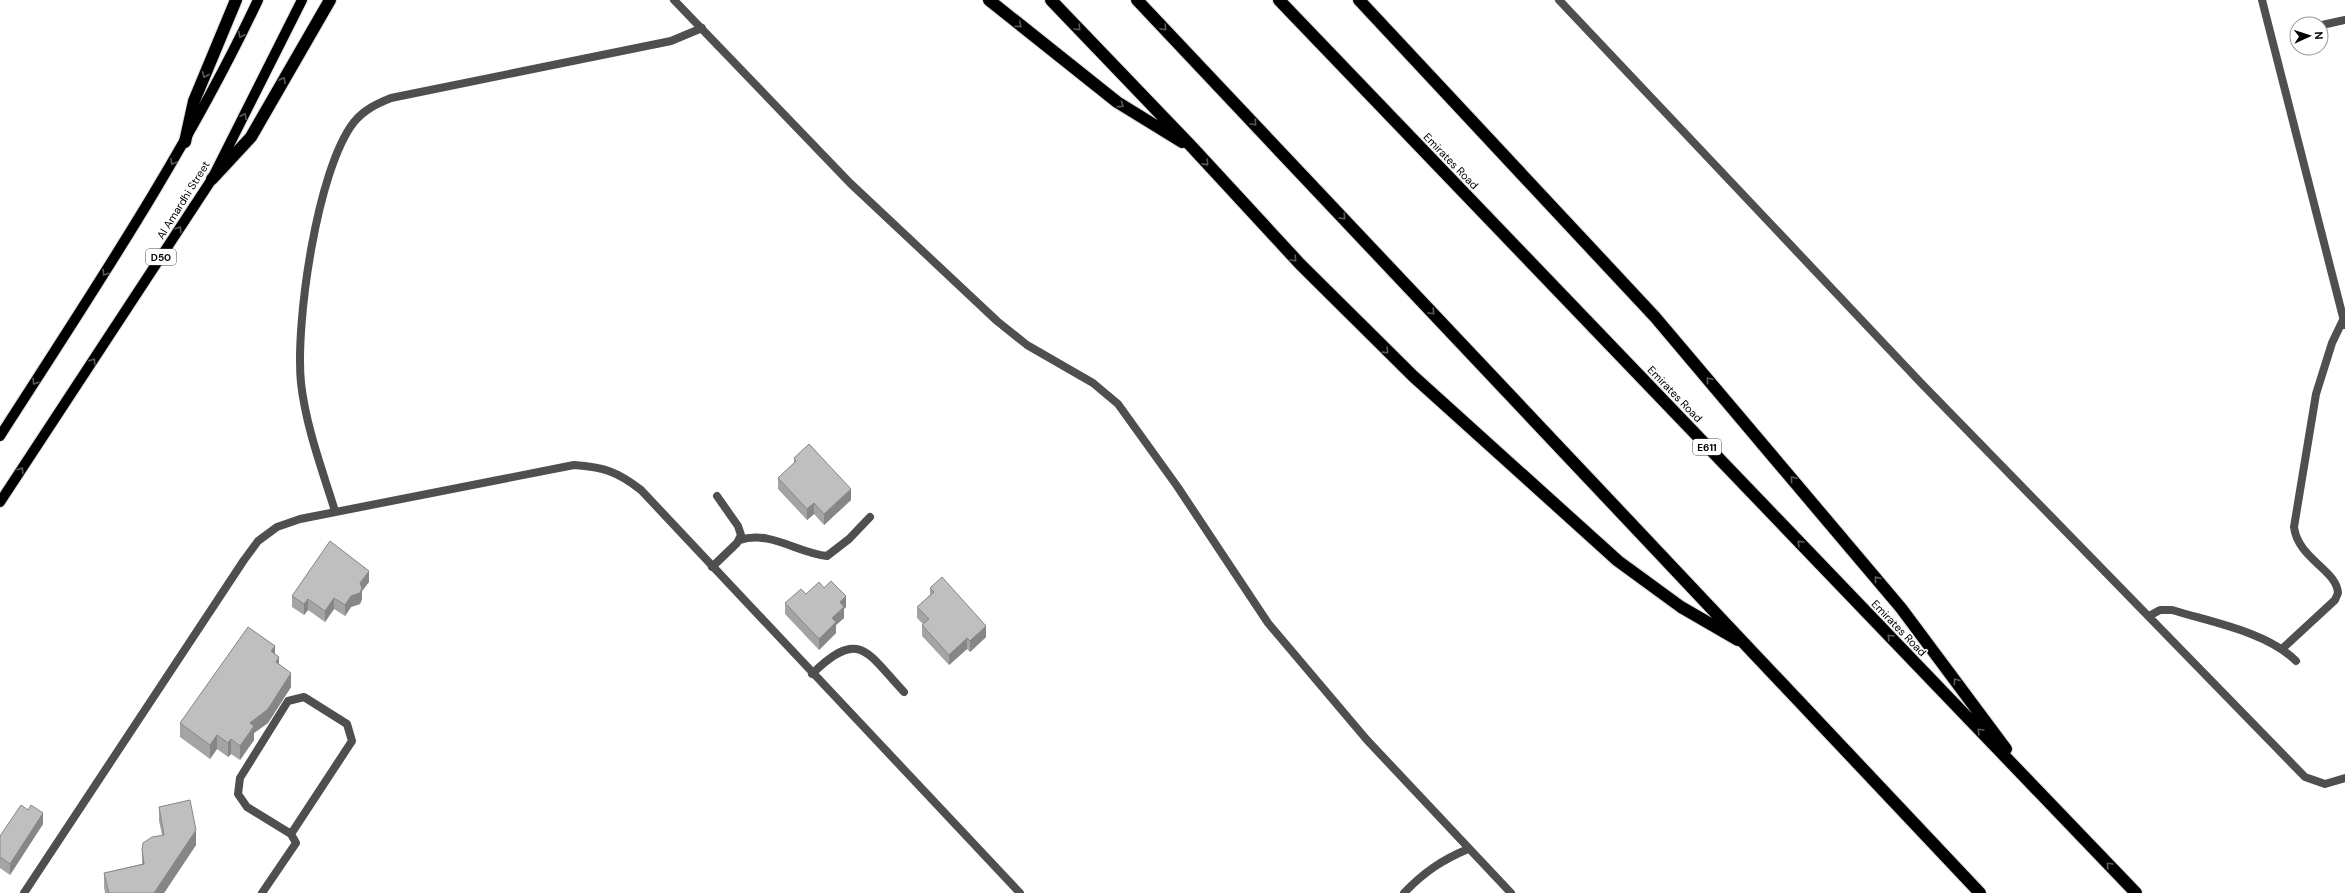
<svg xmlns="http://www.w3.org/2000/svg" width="2345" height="893" font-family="'DM Sans',sans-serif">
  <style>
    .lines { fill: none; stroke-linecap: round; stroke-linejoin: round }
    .primary-casing { stroke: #dbdbdb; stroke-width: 12 }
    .motorway-casing { stroke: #dbdbdb; stroke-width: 14 }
    .service { stroke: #4f4f4f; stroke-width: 8 }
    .minor { stroke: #4f4f4f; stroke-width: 8 }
    .primary { stroke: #000; stroke-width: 10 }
    .motorway { stroke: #000; stroke-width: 12 }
    .wall { fill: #a4a4a4 }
    .shaded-wall { fill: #868686 }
    .building { fill: #bfbfbf; stroke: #868686 }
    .oneway { stroke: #595959 }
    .labels { text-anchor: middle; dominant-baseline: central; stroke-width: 3; stroke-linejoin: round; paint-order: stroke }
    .shield { fill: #fff; stroke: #4c4c4c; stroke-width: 1 }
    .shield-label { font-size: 10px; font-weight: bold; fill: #000 }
    .street-label { font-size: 11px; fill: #000; stroke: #fff }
  </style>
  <rect width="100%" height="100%" fill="#fff"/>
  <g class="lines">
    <defs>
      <path id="primary" d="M 0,436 C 91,294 186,153 258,0
        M 0,502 L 212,179 L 302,0"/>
      <path id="motorway" d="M 989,0 L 1117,102 L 1182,142
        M 1051,0 L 1192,147 L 1300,264 L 1413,376 L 1618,561 L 1681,607 L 1738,640
        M 1137,0 L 1980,893
        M 1279,0 L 2136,893
        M 1359,0 L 1655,317 L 1901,608 L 2006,749
        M 185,142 L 194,101 L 236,0
        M 212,179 L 251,137 L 330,0"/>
    </defs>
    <use href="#primary" class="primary-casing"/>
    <use href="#motorway" class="motorway-casing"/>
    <path class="service" d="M 1559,0 L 1922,384 L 2305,777 L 2325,784 L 2345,778
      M 2262,0 L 2345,325
      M 2322,25 L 2345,20
      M 740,540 C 769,530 798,553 827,556 L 849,539 L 870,517
      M 712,567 L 737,543 L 741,535 L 738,526 L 717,496
      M 2149,616 L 2160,610 L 2172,610 C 2211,622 2267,632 2296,661
      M 2282,649 L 2335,600 L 2338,593 C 2337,570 2298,559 2294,527 L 2316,394 L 2332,343 L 2343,320
      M 812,674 C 860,627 867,653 904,692
      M 262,893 L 296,843 L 291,834 L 247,807 L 238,794 L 240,778 L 288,701 L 304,697 L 347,724 L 352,741 L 291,834"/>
    <path class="minor" d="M 674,0 L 850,183 L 997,321 L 1027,345 L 1093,383 L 1118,404 L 1177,486 L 1268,623 L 1367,740 L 1511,893
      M 335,511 C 322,469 306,427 301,383 C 295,324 317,169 354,122 C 364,110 376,104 391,98 L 671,41 L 702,28
      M 24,893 L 244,560 L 258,541 L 277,527 L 300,519 L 574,465 C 604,467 618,472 641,490 L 1020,893
      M 1404,893 C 1424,872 1442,860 1468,849"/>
    <use href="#primary" class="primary"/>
    <use href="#motorway" class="motorway"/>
  </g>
  <path class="wall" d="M 794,458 L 851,500 L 824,525 L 814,514 L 807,520 L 778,489 L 778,478 L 794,463 Z
    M 369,582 L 362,591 L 362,599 L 360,604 L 351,607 L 345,616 L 334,609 L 325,622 L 308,610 L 304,615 L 292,607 L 292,596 Z
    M 824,588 L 846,607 L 844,609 L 844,618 L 836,625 L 836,633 L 819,650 L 785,614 L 785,603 L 806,594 Z
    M 930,588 L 986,637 L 970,652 L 967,649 L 949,665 L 922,636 L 922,625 L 923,624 L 917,618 L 917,607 L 930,595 Z
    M 275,654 L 279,664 L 291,687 L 268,723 L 254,733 L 254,740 L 240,760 L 231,754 L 228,757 L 217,749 L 210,759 L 180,737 L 180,723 Z
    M 159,807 L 196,845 L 164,893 L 105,893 L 104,887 L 104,873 L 142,864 L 142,850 L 162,835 L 159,821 Z
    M 28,810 L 43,824 L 10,875 L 0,868 L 0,836 Z"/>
  <path class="shaded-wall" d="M 851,489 L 851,500 L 824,525 L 824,514 Z
    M 814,503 L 814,514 L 807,520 L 807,509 Z
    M 369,571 L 369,582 L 362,591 L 362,599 L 360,604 L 351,607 L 345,616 L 345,605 L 360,583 Z
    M 846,596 L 846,607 L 844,609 L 844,618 L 836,625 L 836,633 L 819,650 L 819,639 L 832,618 L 840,602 Z
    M 334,598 L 334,609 L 325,622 L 325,611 Z
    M 308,599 L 308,610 L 304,615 L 304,604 Z
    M 986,626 L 986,637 L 970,652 L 970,641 Z
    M 967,638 L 967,649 L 949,665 L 949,655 Z
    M 275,646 L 275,660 L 271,651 Z
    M 279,657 L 279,671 L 276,662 Z
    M 291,673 L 291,687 L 268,723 L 254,733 L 254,740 L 240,760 L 240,746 L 250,723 Z
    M 217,735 L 217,749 L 210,759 L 210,745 Z
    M 231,739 L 231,754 L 228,757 L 228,743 Z
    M 43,813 L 43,824 L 10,875 L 10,864 Z
    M 196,830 L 196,845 L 164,893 L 154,893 Z"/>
  <path class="building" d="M 809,444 L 851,489 L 824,514 L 814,503 L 807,509 L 778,478 L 796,461 L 794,458 Z
    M 330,541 L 369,571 L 360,583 L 362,588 L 360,593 L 351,596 L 345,605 L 334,598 L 325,611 L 308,599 L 304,604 L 292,596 Z
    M 942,577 L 986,626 L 970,641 L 967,638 L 949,655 L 922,625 L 929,619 L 917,607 L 934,592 L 930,588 Z
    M 831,581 L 846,596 L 840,602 L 844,607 L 832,618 L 836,622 L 819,639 L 785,603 L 801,589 L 806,594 L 819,582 L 824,588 Z
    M 248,627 L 275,646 L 271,651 L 279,657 L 276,662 L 291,673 L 268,709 L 250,723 L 254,726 L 240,746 L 231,739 L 228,743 L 217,735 L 210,745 L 180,723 Z
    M 190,800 L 196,830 L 154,893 L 109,893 L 104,873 L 144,864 L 142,850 L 143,843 L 152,837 L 164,835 L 159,807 Z
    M 21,805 L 28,810 L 31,805 L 43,813 L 10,864 L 0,857 L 0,836 Z"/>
  <defs><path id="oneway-chevron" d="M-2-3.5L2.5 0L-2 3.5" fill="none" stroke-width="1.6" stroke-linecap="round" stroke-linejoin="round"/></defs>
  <g class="oneway">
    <use href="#oneway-chevron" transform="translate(1019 25) rotate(40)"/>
    <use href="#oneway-chevron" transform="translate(1078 28) rotate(46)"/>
    <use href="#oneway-chevron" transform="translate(1164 28) rotate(47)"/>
    <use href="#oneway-chevron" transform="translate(241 35) rotate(117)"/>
    <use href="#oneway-chevron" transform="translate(205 75) rotate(113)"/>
    <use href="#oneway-chevron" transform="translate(283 80) rotate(-61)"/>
    <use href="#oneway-chevron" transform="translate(1121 105) rotate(36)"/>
    <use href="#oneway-chevron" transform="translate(244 116) rotate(-63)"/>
    <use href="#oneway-chevron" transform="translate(1254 123) rotate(47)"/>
    <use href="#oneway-chevron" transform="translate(173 162) rotate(121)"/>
    <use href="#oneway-chevron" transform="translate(1206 163) rotate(48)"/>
    <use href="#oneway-chevron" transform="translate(1343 217) rotate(47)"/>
    <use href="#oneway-chevron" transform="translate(179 229) rotate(-57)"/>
    <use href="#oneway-chevron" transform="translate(1294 259) rotate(47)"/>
    <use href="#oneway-chevron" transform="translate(105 273) rotate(123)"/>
    <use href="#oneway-chevron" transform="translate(1432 312) rotate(47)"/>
    <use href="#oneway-chevron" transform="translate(1386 351) rotate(44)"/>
    <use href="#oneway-chevron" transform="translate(93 361) rotate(-57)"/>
    <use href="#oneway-chevron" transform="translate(1709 380) rotate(-130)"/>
    <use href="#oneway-chevron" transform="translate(35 382) rotate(123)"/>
    <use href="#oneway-chevron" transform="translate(21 470) rotate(-57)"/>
    <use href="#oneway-chevron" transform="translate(1793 479) rotate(-130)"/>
    <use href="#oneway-chevron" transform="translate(1800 543) rotate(-134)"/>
    <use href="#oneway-chevron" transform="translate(1877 579) rotate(-129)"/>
    <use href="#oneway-chevron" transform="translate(1890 637) rotate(-134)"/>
    <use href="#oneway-chevron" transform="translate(1956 681) rotate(-126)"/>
    <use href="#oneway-chevron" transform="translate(1980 731) rotate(-134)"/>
    <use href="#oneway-chevron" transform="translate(2109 865) rotate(-134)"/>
  </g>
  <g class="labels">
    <g class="shield">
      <rect x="146" y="249" width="30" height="16" rx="3"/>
      <rect x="1693" y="439" width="28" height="16" rx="3"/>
    </g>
    <g class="shield-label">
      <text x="161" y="257">D50</text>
      <text x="1707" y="447">E611</text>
    </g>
    <g class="street-label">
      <text transform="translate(1451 161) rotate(46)">Emirates Road</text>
      <text transform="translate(183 200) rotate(-58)">Al Amardhi Street</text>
      <text transform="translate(1675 394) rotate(46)">Emirates Road</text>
      <text transform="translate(1899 628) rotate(46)">Emirates Road</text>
    </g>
  </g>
  <g transform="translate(2309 36) rotate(87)"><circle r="19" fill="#ffffff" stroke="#999999"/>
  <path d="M0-3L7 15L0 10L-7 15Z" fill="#000000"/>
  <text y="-6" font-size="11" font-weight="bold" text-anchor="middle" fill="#000000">N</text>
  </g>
</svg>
